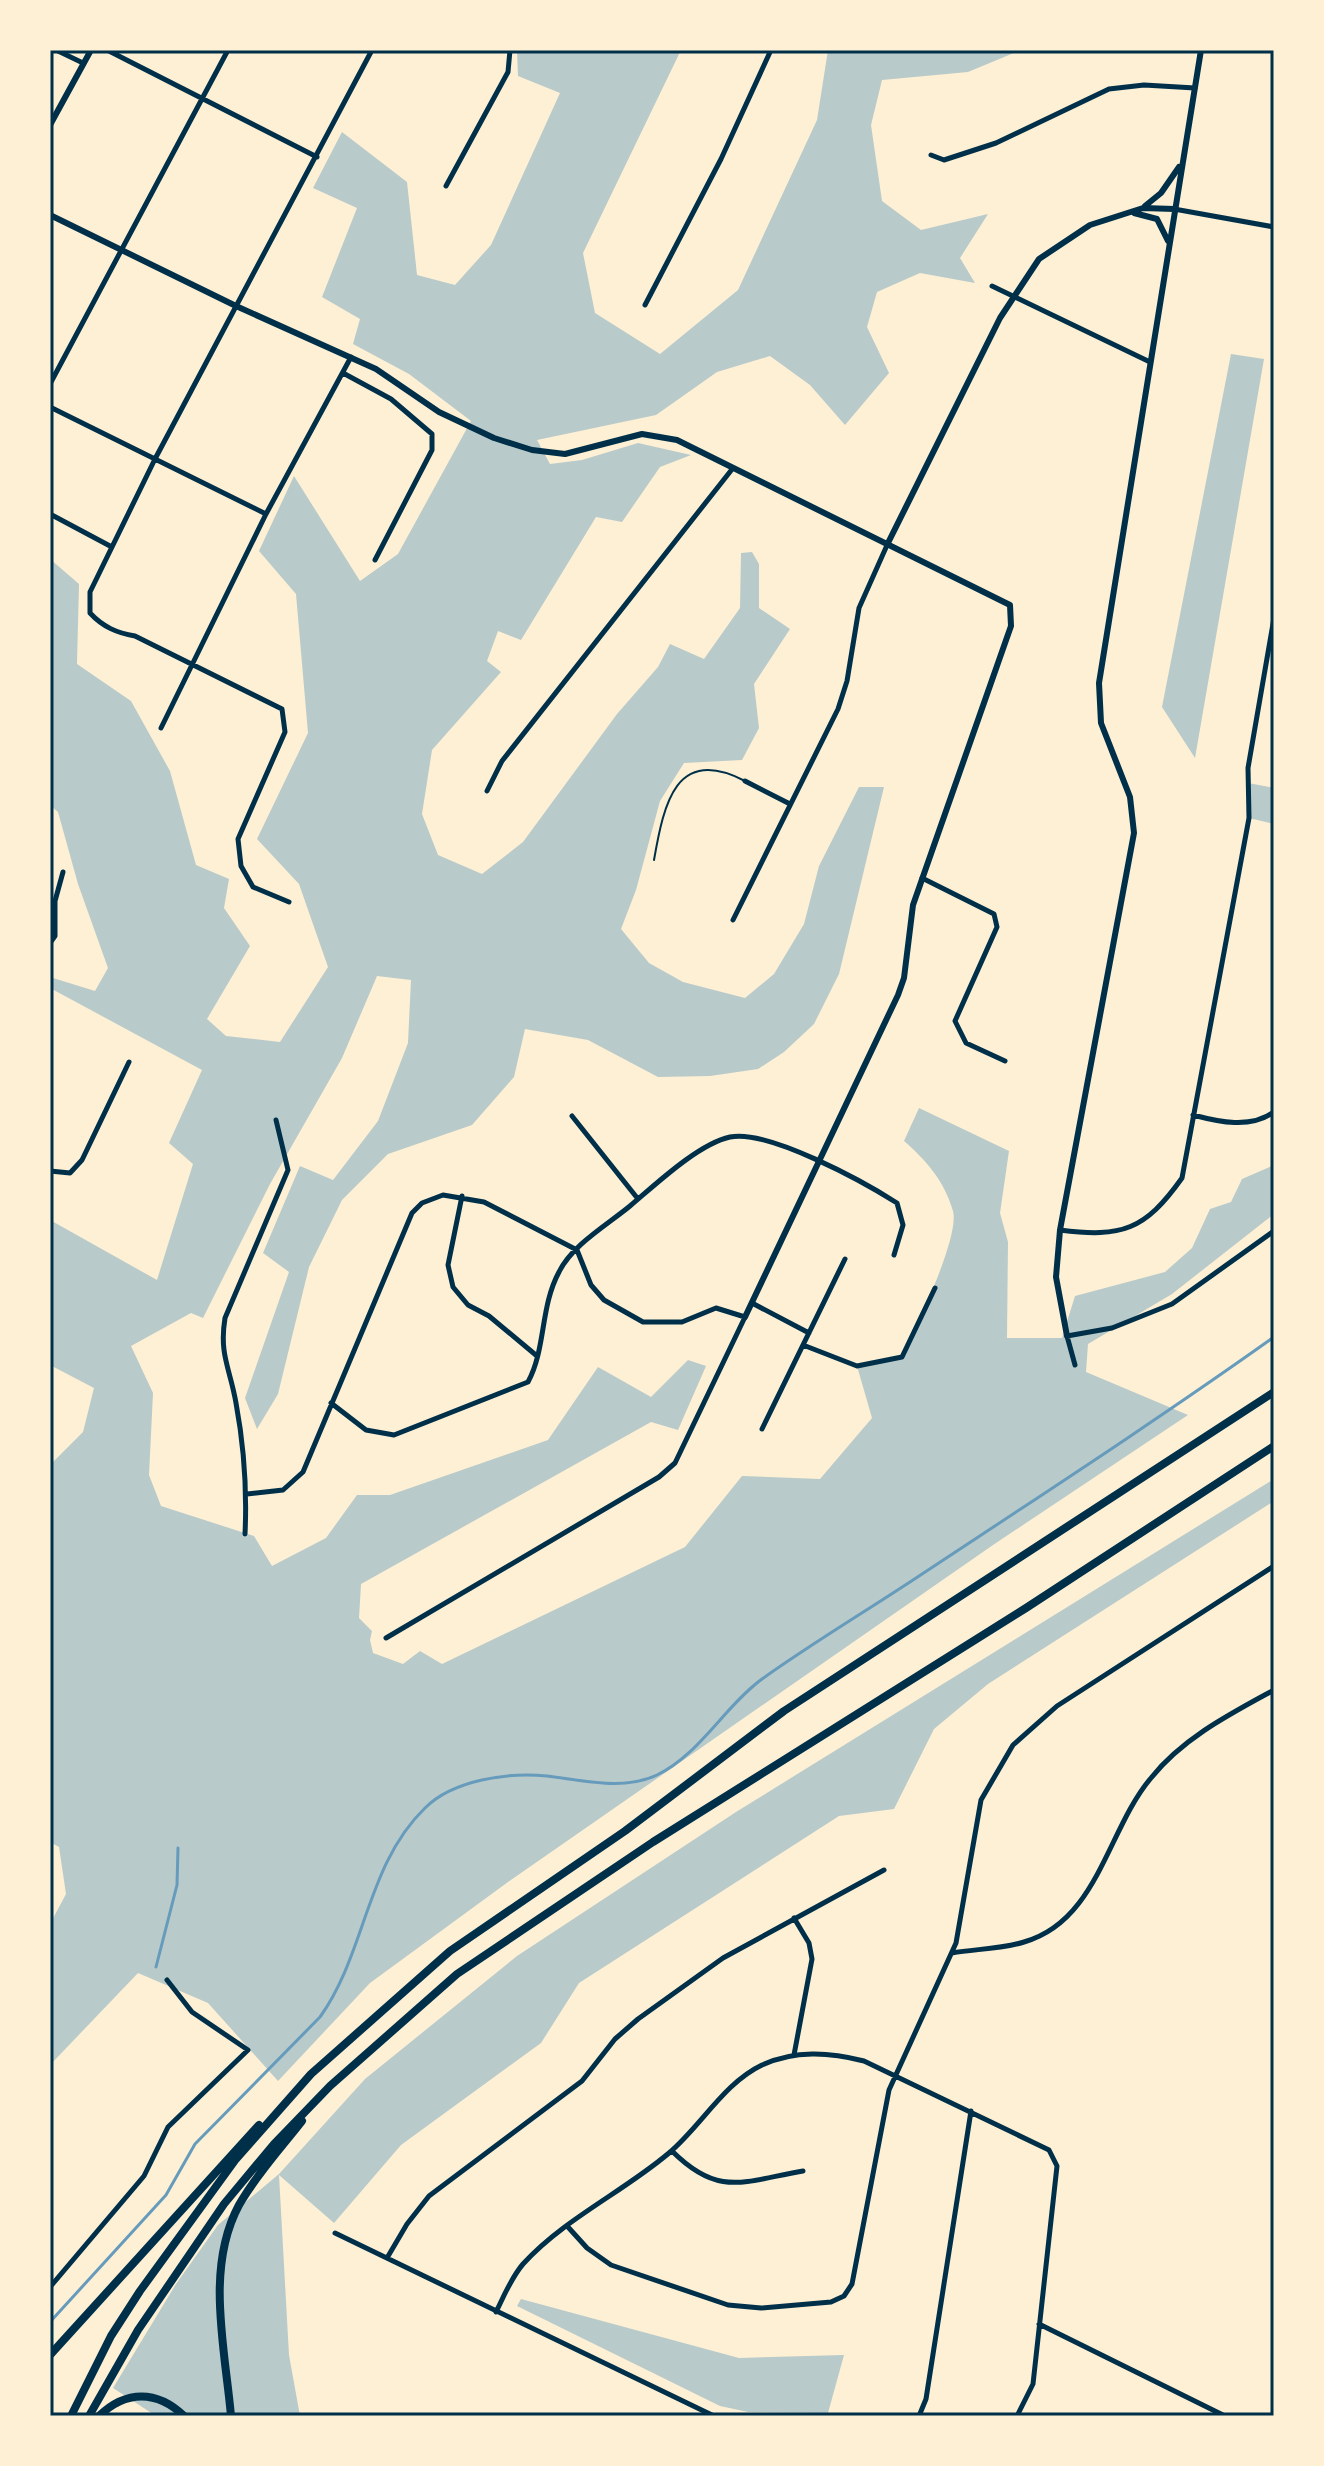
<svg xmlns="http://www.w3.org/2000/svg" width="1324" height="2466" font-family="Quicksand,sans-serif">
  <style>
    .green { fill: #b9caca }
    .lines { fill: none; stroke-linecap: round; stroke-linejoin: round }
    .stream { stroke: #669bbc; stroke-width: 3 }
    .service { stroke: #003049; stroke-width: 2 }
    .minor { stroke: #003049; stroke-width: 5 }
    .tertiary { stroke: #003049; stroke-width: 6 }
    .motorway { stroke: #003049; stroke-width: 8 }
    .neatline { fill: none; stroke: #003049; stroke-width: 3 }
  </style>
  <rect width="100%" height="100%" fill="#fdf0d5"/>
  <path class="green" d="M 681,50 L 583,253 L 595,313 L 660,354 L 738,290 L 817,120 L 828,50 L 1021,50 L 968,72 L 882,80 L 871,125 L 882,201 L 921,230 L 988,214 L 960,258 L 975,283 L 920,273 L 877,292 L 867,327 L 889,373 L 845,425 L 810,385 L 770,356 L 717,372 L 656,415 L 537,440 L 550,464 L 582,460 L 638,443 L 691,455 L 660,467 L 622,522 L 596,517 L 521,640 L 498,631 L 487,661 L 501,672 L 432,750 L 422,814 L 438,855 L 482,874 L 523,842 L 617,714 L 658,667 L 670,644 L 704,659 L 740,608 L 741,553 L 752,552 L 759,564 L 759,608 L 790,629 L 754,684 L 759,728 L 742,760 L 684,763 L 660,801 L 636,890 L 621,929 L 649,963 L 683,982 L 745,998 L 774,974 L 804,924 L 819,866 L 859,787 L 884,787 L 839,974 L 814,1024 L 784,1052 L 758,1069 L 710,1076 L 658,1077 L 588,1040 L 525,1029 L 514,1077 L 472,1125 L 388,1154 L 342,1200 L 309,1267 L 278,1394 L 257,1429 L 245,1398 L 289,1272 L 263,1253 L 300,1166 L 333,1180 L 378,1121 L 408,1043 L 411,980 L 377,976 L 342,1058 L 270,1184 L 203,1318 L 191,1313 L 131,1346 L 153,1393 L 149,1475 L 161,1506 L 254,1536 L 272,1566 L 326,1538 L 357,1495 L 390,1495 L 548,1440 L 598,1367 L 651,1397 L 688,1360 L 706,1366 L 678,1430 L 651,1422 L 361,1584 L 359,1618 L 372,1631 L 370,1640 L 373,1653 L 403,1664 L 420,1651 L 442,1664 L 685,1547 L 742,1476 L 820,1479 L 872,1418 L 857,1366 L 902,1357 C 915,1330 960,1237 953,1211 C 945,1182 926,1160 904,1141 L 919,1108 L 1009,1151 L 1000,1213 L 1008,1242 L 1007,1338 L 1062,1338 L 1075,1296 L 1165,1272 L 1192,1248 L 1210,1209 L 1231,1202 L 1242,1179 L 1274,1165 L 1274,1214 L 1172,1294 L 1088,1344 L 1086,1372 L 1188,1415 L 993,1545 L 508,1882 L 370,1983 L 278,2081 L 208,2003 L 138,1973 L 50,2065 L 50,1924 L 66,1894 L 59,1847 L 50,1842 L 50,1465 L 83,1432 L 94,1388 L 50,1365 L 50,1220 L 157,1280 L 193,1164 L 169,1143 L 202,1070 L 50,988 L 53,978 L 95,991 L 108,968 L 78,884 L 58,812 L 50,805 L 50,559 L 79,584 L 77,664 L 131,701 L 170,771 L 196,865 L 229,879 L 224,908 L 250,946 L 207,1019 L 226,1036 L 280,1042 L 328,967 L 299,884 L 257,839 L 308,733 L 296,594 L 259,551 L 294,476 L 360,581 L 398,554 L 471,421 L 409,374 L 353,344 L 360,319 L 322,297 L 357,208 L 313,188 L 342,132 L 407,182 L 417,275 L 455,285 L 491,245 L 560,93 L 518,76 L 517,51 Z
    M 1231,354 L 1264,359 L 1195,758 L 1162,707 Z
    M 1248,783 L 1274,788 L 1274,824 L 1249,818 Z
    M 1274,1479 L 1274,1501 L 988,1684 L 934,1729 L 894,1809 L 839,1816 L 579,1983 L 541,2043 L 401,2145 L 334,2223 L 279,2175 L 289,2355 L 300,2416 L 156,2416 L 113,2388 L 176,2284 L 218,2225 L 279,2174 L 365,2079 L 517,1956 L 736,1812 Z
    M 521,2299 L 739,2358 L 844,2355 L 828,2413 L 748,2412 L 720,2406 L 517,2306 Z"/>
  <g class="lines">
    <path class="stream" d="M 156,1967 L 177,1885 L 178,1848
      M 50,2322 L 166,2195 L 195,2144 L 320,2017 C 366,1953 366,1865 425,1808 C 453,1780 508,1772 547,1776 C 583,1780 623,1791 657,1775 C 699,1755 725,1706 762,1679 C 811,1644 863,1613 913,1580 C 1034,1500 1156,1421 1274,1337"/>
    <path class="service" d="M 654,860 C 664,803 676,745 745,781"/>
    <path class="minor" d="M 56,50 L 83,63
      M 107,50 L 317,157
      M 931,155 L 944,160 L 996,143 L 1109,89 L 1144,85 L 1195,88
      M 446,186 L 508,72 L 510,50
      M 1174,209 L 1274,227
      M 992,286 L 1150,362
      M 645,305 L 721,159 L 771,50
      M 343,373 L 391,399 L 432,434 L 432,450 L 375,560
      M 50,384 L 228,50
      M 50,407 L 266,514
      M 50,514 L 110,546
      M 161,728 L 266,514 L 351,357
      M 745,781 L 790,804
      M 487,791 L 502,761 L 733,468
      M 922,878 L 994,914 L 997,927 L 955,1021 L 966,1043 L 1005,1061
      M 289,902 L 253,887 L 241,866 L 238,839 L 285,732 L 282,709 L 135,636 C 117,633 103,627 90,613 L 90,592 L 155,459 L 372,50
      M 733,920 L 838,709 L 847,681 L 859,608 L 888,543
      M 50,943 L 55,936 L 55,901 L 63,872
      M 1193,1115 C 1219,1122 1251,1129 1274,1112
      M 572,1116 L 638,1199
      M 50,1171 L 70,1173 L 82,1160 L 129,1062
      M 462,1196 L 448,1265 L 453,1287 L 468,1305 L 489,1316 L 537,1356
      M 1060,1230 C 1122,1238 1145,1230 1182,1178 L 1249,818 L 1248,768 L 1274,618
      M 752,1303 L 809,1333
      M 803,1345 L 857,1366 L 902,1357 L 935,1288
      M 1075,1365 L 1067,1336 L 1112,1328 L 1172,1304 L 1274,1231
      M 331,1403 L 366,1430 L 394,1435 L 528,1382 C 546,1349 540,1307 559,1272 C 572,1245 607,1225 630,1206 C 655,1185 698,1144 730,1137 C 768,1129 864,1182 897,1203 L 903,1225 L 894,1255
      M 762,1429 L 845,1259
      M 247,1494 L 283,1490 L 303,1472 L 412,1213 L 422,1203 L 443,1195 L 484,1202 L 577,1250 L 591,1285 L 604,1300 L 643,1322 L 682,1322 L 716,1308 L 745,1317 L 675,1463 L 659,1477 L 386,1638
      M 245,1534 C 247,1491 244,1446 236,1403 C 230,1368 219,1355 225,1318 L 288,1170 L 276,1120
      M 794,1918 L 809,1943 L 812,1959 L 794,2055
      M 952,1953 C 975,1949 1001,1949 1024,1942 C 1098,1921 1107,1830 1151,1778 C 1183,1738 1230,1714 1274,1690
      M 672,2151 C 719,2198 744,2181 803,2171
      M 568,2227 L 587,2248 L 611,2265 L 728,2305 L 761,2308 L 831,2302 L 844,2296 L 852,2284 L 889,2090 L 956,1943 L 981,1800 L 1013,1745 L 1057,1706 L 1274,1566
      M 335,2233 L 714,2416
      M 387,2258 L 407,2224 L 429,2196 L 582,2081 L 615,2039 L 638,2019 L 723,1958 L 884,1870
      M 50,2287 L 144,2176 L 168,2127 L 248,2050 L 192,2012 L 167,1980
      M 496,2312 C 504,2296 511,2278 523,2264 C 564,2219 623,2192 669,2153 C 701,2126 724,2083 762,2065 C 795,2050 829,2052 864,2061 L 1049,2150 L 1057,2166 L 1033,2384 L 1017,2416
      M 1039,2324 L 1225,2416
      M 919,2416 L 926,2399 L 971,2111"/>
    <path class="tertiary" d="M 50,125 L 91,50
      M 1145,206 L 1161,193 L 1179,167
      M 1134,213 L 1157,219 L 1168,241
      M 50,215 L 236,306 L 376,369 L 439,412 L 494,438 L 532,450 L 565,454 L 642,434 L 677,440 L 1010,605 L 1011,626 L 913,905 L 904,978 L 898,995 L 745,1317
      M 888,543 L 1000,318 L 1039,259 L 1090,225 L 1143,208 L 1174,209
      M 1067,1336 L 1056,1277 L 1060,1230 L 1134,833 L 1130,797 L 1101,723 L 1099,683 L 1201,50"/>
    <path class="motorway" d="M 50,2355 L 259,2125
      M 71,2416 L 111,2336 L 140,2291 L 236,2159 L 311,2074 L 450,1951 L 625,1831 L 784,1711 L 1274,1392
      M 89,2416 L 138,2330 L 224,2204 L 274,2144 L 330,2086 L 457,1974 L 653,1842 L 1026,1608 L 1274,1446
      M 99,2416 C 126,2390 157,2390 184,2416
      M 231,2416 C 225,2348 205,2268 239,2205 C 256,2175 281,2148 302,2121"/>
  </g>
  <rect width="1324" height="2466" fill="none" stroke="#fdf0d5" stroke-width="104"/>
  <rect x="52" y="52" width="1220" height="2362" class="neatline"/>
</svg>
